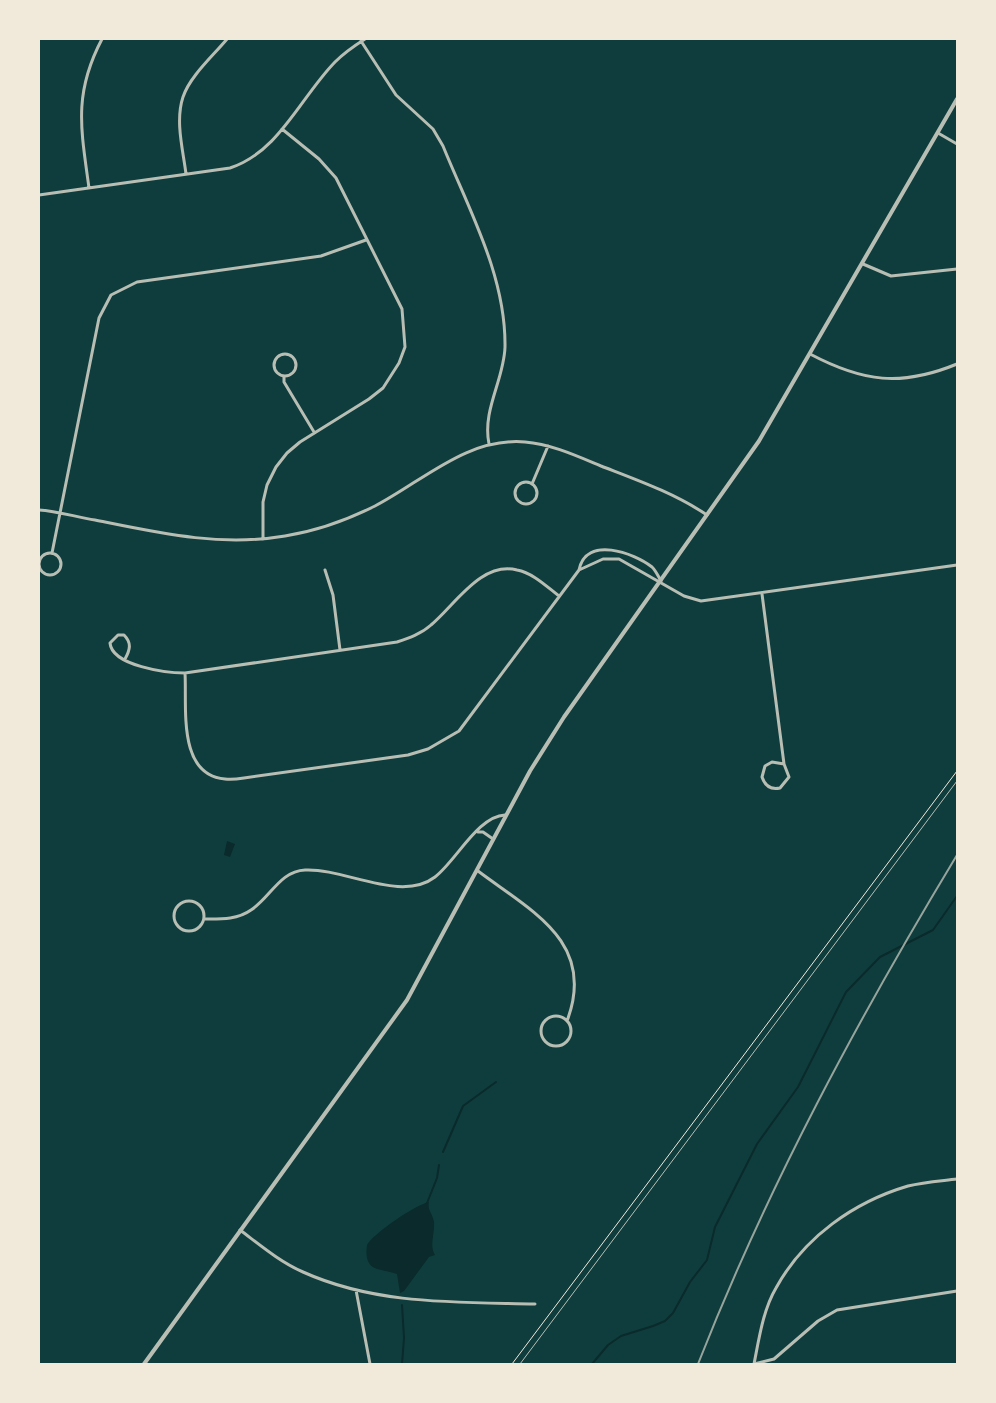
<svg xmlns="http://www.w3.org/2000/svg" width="996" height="1403" font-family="Ubuntu,sans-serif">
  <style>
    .water { fill: #0a2a2b }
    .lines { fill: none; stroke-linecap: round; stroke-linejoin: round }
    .stream { stroke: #0a2a2b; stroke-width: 2 }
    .path { stroke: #f1e9da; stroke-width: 1 }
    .service { stroke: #b8beb3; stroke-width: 1 }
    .minor { stroke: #b8beb3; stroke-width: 3 }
    .tertiary { stroke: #b8beb3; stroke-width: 4 }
    .rail { stroke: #97a49c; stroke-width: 2 }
  </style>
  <rect width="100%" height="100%" fill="#0f3d3e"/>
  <path class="water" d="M 227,841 L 235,844 L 230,857 L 224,855 Z
    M 429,1202 C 427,1210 433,1214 434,1222 C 435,1233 429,1246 435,1255 L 429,1257 L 404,1291 L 400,1293 L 397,1274 C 381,1268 363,1273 367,1245 C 374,1233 415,1205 429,1202 Z"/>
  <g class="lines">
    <path class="stream" d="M 443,1152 L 463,1106 L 496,1082
      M 427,1203 L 437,1178 L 439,1165
      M 402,1364 L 404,1338 L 402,1305
      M 592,1364 L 608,1345 L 621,1336 L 653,1326 L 665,1321 L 673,1313 L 690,1282 L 707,1260 L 715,1227 L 757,1144 L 798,1087 L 846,992 L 880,957 L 933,930 L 957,896"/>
    <path class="path" d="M 512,1364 L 957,771"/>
    <path class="service" d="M 520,1364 L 957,781"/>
    <path class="minor" d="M 361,41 L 396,95 L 433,129 L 443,146 C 469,210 506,276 505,347 C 504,380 482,410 489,444
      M 938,133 L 957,144
      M 186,174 C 183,150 175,121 183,97 C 190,76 213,56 227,39
      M 89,188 C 81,129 73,94 102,39
      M 39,195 L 230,168 C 279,152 300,98 335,62 C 344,53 354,46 365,39
      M 863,264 L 891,276 L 957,269
      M 810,354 C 863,382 901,387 957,364
      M274 365a11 11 0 1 1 22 0a11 11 0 1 1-22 0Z
      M 284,376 L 284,382 L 314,432
      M515 493a11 11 0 1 1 22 0a11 11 0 1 1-22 0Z
      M 532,484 L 548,446
      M 39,510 C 57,511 76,517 95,520 C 159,533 220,547 285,536 C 316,531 347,520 375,506 C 423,481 467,437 525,442 C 551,444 577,456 601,466 C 637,480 674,493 707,515
      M 263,539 L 263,502 L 267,485 L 276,467 L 287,453 L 300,442 L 369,399 L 383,388 L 399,363 L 405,347 L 402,309 L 336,178 L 319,159 L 282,129
      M39 564a11 11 0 1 1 22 0a11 11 0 1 1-22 0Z
      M 52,553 L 99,318 L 111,295 L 137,282 L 321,256 L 366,240
      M 325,570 L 333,595 L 340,650
      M 579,570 L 603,559 L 619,559 L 684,596 L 701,601 L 957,565
      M 762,594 L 784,764 L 789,777 L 780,788 C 771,790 765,786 762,777 L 765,766 L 772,762 L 784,764
      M 125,659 C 130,650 132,643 124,635 L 118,635 L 110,643 C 112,666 167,673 185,673 L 397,642 C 409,638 421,634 431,625 C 455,605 481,561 517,570 C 533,573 546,586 559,596
      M 185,673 C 187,707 177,775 225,779 C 231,780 238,779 244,778 L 408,755 L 428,749 L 459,731 L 579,570 C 586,535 634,553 652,567 C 656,571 658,576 661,581
      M 478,832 L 483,832 L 493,839
      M 478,871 C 531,911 597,942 567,1021
      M174 916a15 15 0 1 1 30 0a15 15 0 1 1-30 0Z
      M 204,919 C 220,919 237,920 251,910 C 270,898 280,871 305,870 C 345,868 401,903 435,877 C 456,861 478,816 505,815
      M541 1031a15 15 0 1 1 30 0a15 15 0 1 1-30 0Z
      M 240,1230 C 260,1245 280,1262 303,1272 C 376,1305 456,1302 535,1304
      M 356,1290 L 370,1364
      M 754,1364 C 759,1339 763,1310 776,1288 C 804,1237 854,1202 908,1186 C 924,1182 941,1181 957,1179
      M 754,1364 L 774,1359 L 818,1321 L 837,1310 L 957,1291"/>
    <path class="tertiary" d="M 144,1364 L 407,1000 L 530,771 L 564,717 L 759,441 L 957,99"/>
    <path class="rail" d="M 698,1364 C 768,1186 858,1019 957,855"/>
  </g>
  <rect width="996" height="1403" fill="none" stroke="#f1e9da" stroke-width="80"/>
</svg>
